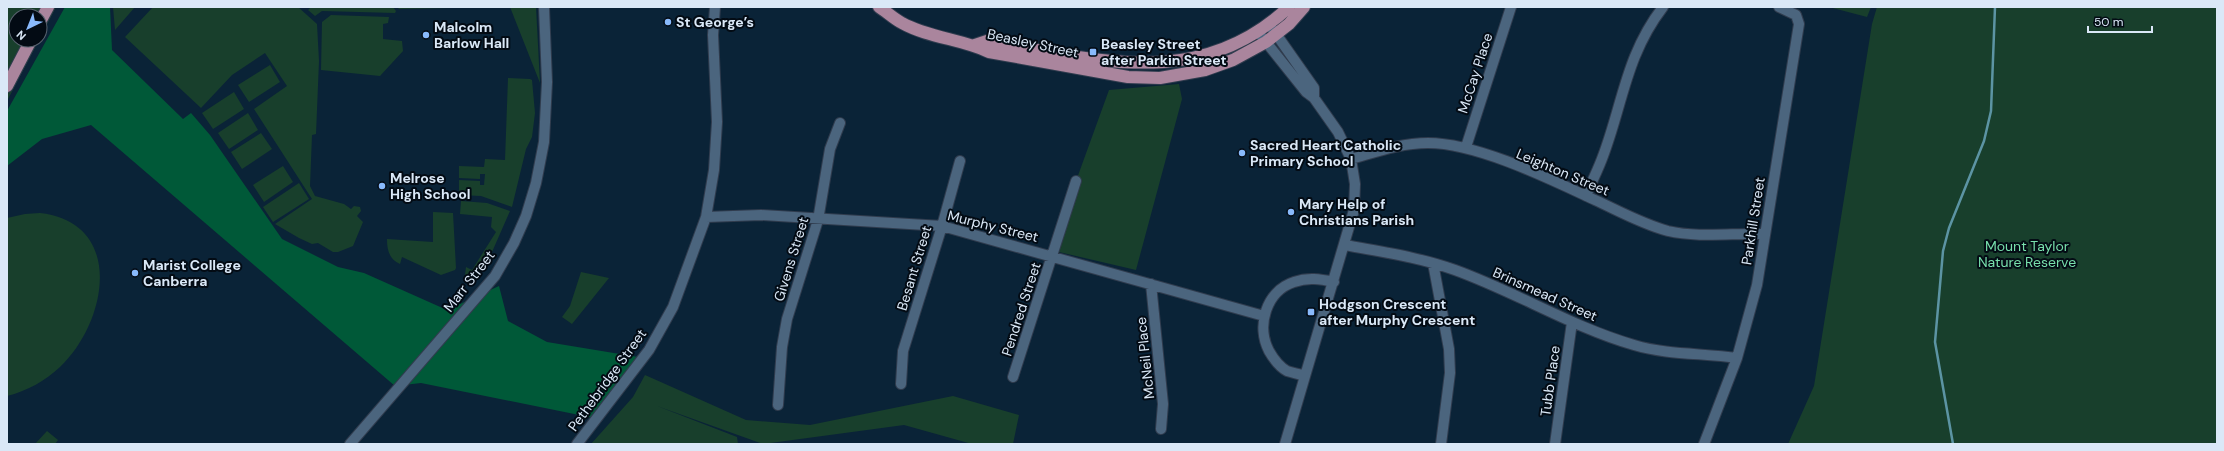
<svg xmlns="http://www.w3.org/2000/svg" width="2224" height="451" font-family="'DM Sans',sans-serif">
  <style>
    .green { fill: #183f2c }
    .forest { fill: #005938 }
    .lines { fill: none; stroke-linecap: round; stroke-linejoin: round }
    .stream { stroke: #5c94a3; stroke-width: 2.5 }
    .minor-casing { stroke: #303c4e; stroke-width: 12 }
    .major-casing { stroke: #303c4e; stroke-width: 14 }
    .minor { stroke: #4b657e; stroke-width: 10 }
    .major { stroke: #aa859d; stroke-width: 12 }
    .poi-dot { fill: #89bafc; stroke: #030b14; stroke-width: 1.5 }
    .labels { text-anchor: middle; dominant-baseline: central; stroke-width: 4; stroke-linejoin: round; paint-order: stroke }
    .poi-label { font-size: 14px; font-weight: bold; fill: #dae8f7; stroke: #030b14; text-anchor: start }
    .street-label { font-size: 14px; fill: #dae8f7; stroke: #030b14 }
    .park-label { font-size: 14px; fill: #78e0ac; stroke: #030b14 }
  </style>
  <rect width="100%" height="100%" fill="#0a2337"/>
  <path class="green" d="M 7,7 L 56,7 L 40,38 L 40,16 L 16,16 L 16,40 L 39,40 L 7,101 Z
    M 113,7 L 135,7 L 115,30 Z
    M 153,7 L 298,7 L 317,24 L 319,61 L 316,134 L 312,135 L 310,186 L 315,196 L 344,204 L 351,209 L 354,206 L 360,207 L 361,211 L 357,216 L 363,222 L 353,246 L 338,252 L 333,252 L 318,243 L 312,244 L 299,238 L 275,224 L 312,199 L 254,109 L 287,86 L 265,53 L 232,75 L 201,108 L 125,37 Z
    M 311,7 L 393,7 L 396,11 L 395,13 L 322,11 L 315,16 L 308,10 Z
    M 397,7 L 450,7 L 451,8 L 399,9 Z
    M 510,7 L 536,7 L 540,83 Z
    M 1829,7 L 1871,7 L 1867,17 Z
    M 1877,7 L 2217,7 L 2217,444 L 1788,444 L 1814,386 L 1872,24 Z
    M 331,15 L 389,17 L 388,23 L 383,24 L 383,39 L 402,41 L 403,51 L 380,76 L 321,70 L 322,22 Z
    M 270,65 L 280,82 L 249,102 L 238,85 Z
    M 508,78 L 530,79 L 532,80 L 535,113 L 532,137 L 526,149 L 512,207 L 481,196 L 459,195 L 459,180 L 480,181 L 480,185 L 484,185 L 485,174 L 480,174 L 480,179 L 459,178 L 459,166 L 484,167 L 485,159 L 505,160 Z
    M 1179,84 L 1182,99 L 1136,270 L 1059,252 L 1076,181 L 1109,90 Z
    M 234,92 L 244,109 L 213,129 L 202,113 Z
    M 248,113 L 258,130 L 229,149 L 218,133 Z
    M 261,133 L 272,149 L 242,169 L 231,152 Z
    M 283,166 L 293,182 L 264,202 L 253,185 Z
    M 299,183 L 309,199 L 273,222 L 263,207 Z
    M 461,201 L 487,203 L 510,211 L 485,268 L 474,282 L 467,281 L 465,275 L 466,267 L 472,270 L 496,232 L 491,227 L 492,217 L 460,214 Z
    M 433,212 L 453,213 L 456,268 L 455,270 L 441,275 L 402,257 L 400,264 C 389,259 387,250 387,239 L 433,242 Z
    M 40,213 C 126,223 107,323 60,367 C 45,381 27,391 7,396 L 7,218 L 25,214 Z
    M 581,272 L 609,278 L 572,324 L 562,317 L 570,306 Z
    M 645,375 L 746,420 L 810,425 L 953,396 L 1019,415 L 1013,444 L 972,444 L 904,425 L 763,444 L 657,406 L 737,437 L 738,444 L 591,444 L 633,397 Z
    M 47,431 L 58,440 L 55,444 L 35,444 Z"/>
  <path class="forest" d="M 65,7 L 110,7 L 112,50 L 183,119 L 191,113 L 210,135 L 282,239 L 338,267 L 364,273 L 447,310 L 499,286 L 508,321 L 547,342 L 638,357 L 594,418 L 421,383 L 395,386 L 91,125 L 42,139 L 7,166 L 7,111 Z"/>
  <g class="lines">
    <path class="stream" d="M 1953,444 L 1935,342 L 1943,251 L 1949,228 L 1984,141 L 1991,111 L 1995,7"/>
    <defs>
      <path id="minor" d="M 1269,24 L 1314,88 L 1314,98
        M 1258,32 L 1306,92 L 1314,98 L 1338,132 L 1351,159 L 1355,184 L 1354,210 L 1285,444
        M 1466,147 L 1511,7
        M 1351,159 C 1376,152 1401,143 1428,143 C 1477,143 1550,179 1595,200 C 1619,211 1642,224 1668,231 C 1698,238 1733,233 1764,234
        M 1586,196 C 1591,183 1598,170 1603,156 C 1623,103 1626,55 1663,7
        M 706,217 L 761,215 L 942,226 L 1264,316
        M 1345,245 C 1382,252 1419,257 1455,270 C 1516,292 1572,327 1634,345 C 1667,355 1703,353 1737,358
        M 1433,263 L 1449,349 L 1450,373 L 1441,444
        M 1151,284 L 1163,404 L 1161,429
        M 1305,376 C 1300,374 1293,373 1287,371 C 1280,367 1273,358 1269,351 C 1256,326 1266,291 1294,282 C 1308,277 1320,279 1334,282
        M 1013,377 L 1076,181
        M 901,384 L 903,351 L 942,226 L 960,161
        M 778,405 L 782,347 L 787,319 L 818,220 L 830,149 L 840,123
        M 350,444 L 495,276 L 514,243 L 526,216 L 536,183 L 544,142 L 547,82 L 544,7
        M 577,444 L 649,350 L 673,307 L 706,217 L 714,170 L 717,122 L 713,35 L 715,7
        M 1555,444 L 1572,322
        M 1704,444 L 1737,358 L 1757,285 L 1799,24 L 1796,15 L 1779,7"/>
      <path id="major" d="M 879,7 C 887,12 894,19 902,23 C 929,38 962,39 989,52 L 1128,77 L 1160,78 L 1205,70 L 1233,60 L 1266,42 L 1289,24 L 1304,7
        M 40,22 L 48,7
        M 975,45 L 987,41 C 1096,59 1198,92 1289,7
        M 7,86 L 31,40"/>
    </defs>
    <use href="#minor" class="minor-casing"/>
    <use href="#major" class="major-casing"/>
    <use href="#minor" class="minor"/>
    <use href="#major" class="major"/>
  </g>
  <g class="poi-dot">
    <circle cx="668" cy="22" r="4"/>
    <circle cx="426" cy="35" r="4"/>
    <rect x="1089" y="48" width="8" height="8" rx="2"/>
    <circle cx="1242" cy="153" r="4"/>
    <circle cx="382" cy="186" r="4"/>
    <circle cx="1291" cy="212" r="4"/>
    <circle cx="135" cy="273" r="4"/>
    <rect x="1307" y="308" width="8" height="8" rx="2"/>
  </g>
  <g class="labels">
    <g class="poi-label">
      <text x="676" y="22">St George’s</text>
      <text x="434" y="27">Malcolm<tspan x="434" dy="16">Barlow Hall</tspan></text>
      <text x="1101" y="44">Beasley Street<tspan x="1101" dy="16">after Parkin Street</tspan></text>
      <text x="1250" y="145">Sacred Heart Catholic<tspan x="1250" dy="16">Primary School</tspan></text>
      <text x="390" y="178">Melrose<tspan x="390" dy="16">High School</tspan></text>
      <text x="1299" y="204">Mary Help of<tspan x="1299" dy="16">Christians Parish</tspan></text>
      <text x="143" y="265">Marist College<tspan x="143" dy="16">Canberra</tspan></text>
      <text x="1319" y="304">Hodgson Crescent<tspan x="1319" dy="16">after Murphy Crescent</tspan></text>
    </g>
    <g class="street-label">
      <text transform="translate(1033 43) rotate(12)">Beasley Street</text>
      <text transform="translate(1475 73) rotate(-72)">McCay Place</text>
      <text transform="translate(1563 172) rotate(23)">Leighton Street</text>
      <text transform="translate(1753 221) rotate(-81)">Parkhill Street</text>
      <text transform="translate(993 226) rotate(14)">Murphy Street</text>
      <text transform="translate(791 259) rotate(-73)">Givens Street</text>
      <text transform="translate(914 268) rotate(-73)">Besant Street</text>
      <text transform="translate(469 281) rotate(-52)">Marr Street</text>
      <text transform="translate(1545 294) rotate(24)">Brinsmead Street</text>
      <text transform="translate(1021 309) rotate(-72)">Pendred Street</text>
      <text transform="translate(1145 358) rotate(-96)">McNeil Place</text>
      <text transform="translate(607 380) rotate(-54)">Pethebridge Street</text>
      <text transform="translate(1550 381) rotate(-82)">Tubb Place</text>
    </g>
    <g class="park-label">
      <text x="2027" y="246">Mount Taylor<tspan x="2027" dy="16">Nature Reserve</tspan></text>
    </g>
  </g>
  <rect width="2224" height="451" fill="none" stroke="#dae8f7" stroke-width="16"/>
  <g transform="translate(28 28) rotate(223)"><circle r="19" fill="#030b14" stroke="#59636f"/>
  <path d="M0-3L7 15L0 10L-7 15Z" fill="#89bafc"/>
  <text y="-6" font-size="11" font-weight="bold" text-anchor="middle" fill="#dae8f7">N</text>
  </g>
  <path d="M2088 26v6h64v-6" fill="none" stroke="#dae8f7" stroke-width="2"/>
  <text x="2094" y="26" font-size="12" fill="#dae8f7" stroke="#030b14" stroke-width="3" paint-order="stroke">50 m</text>
</svg>
